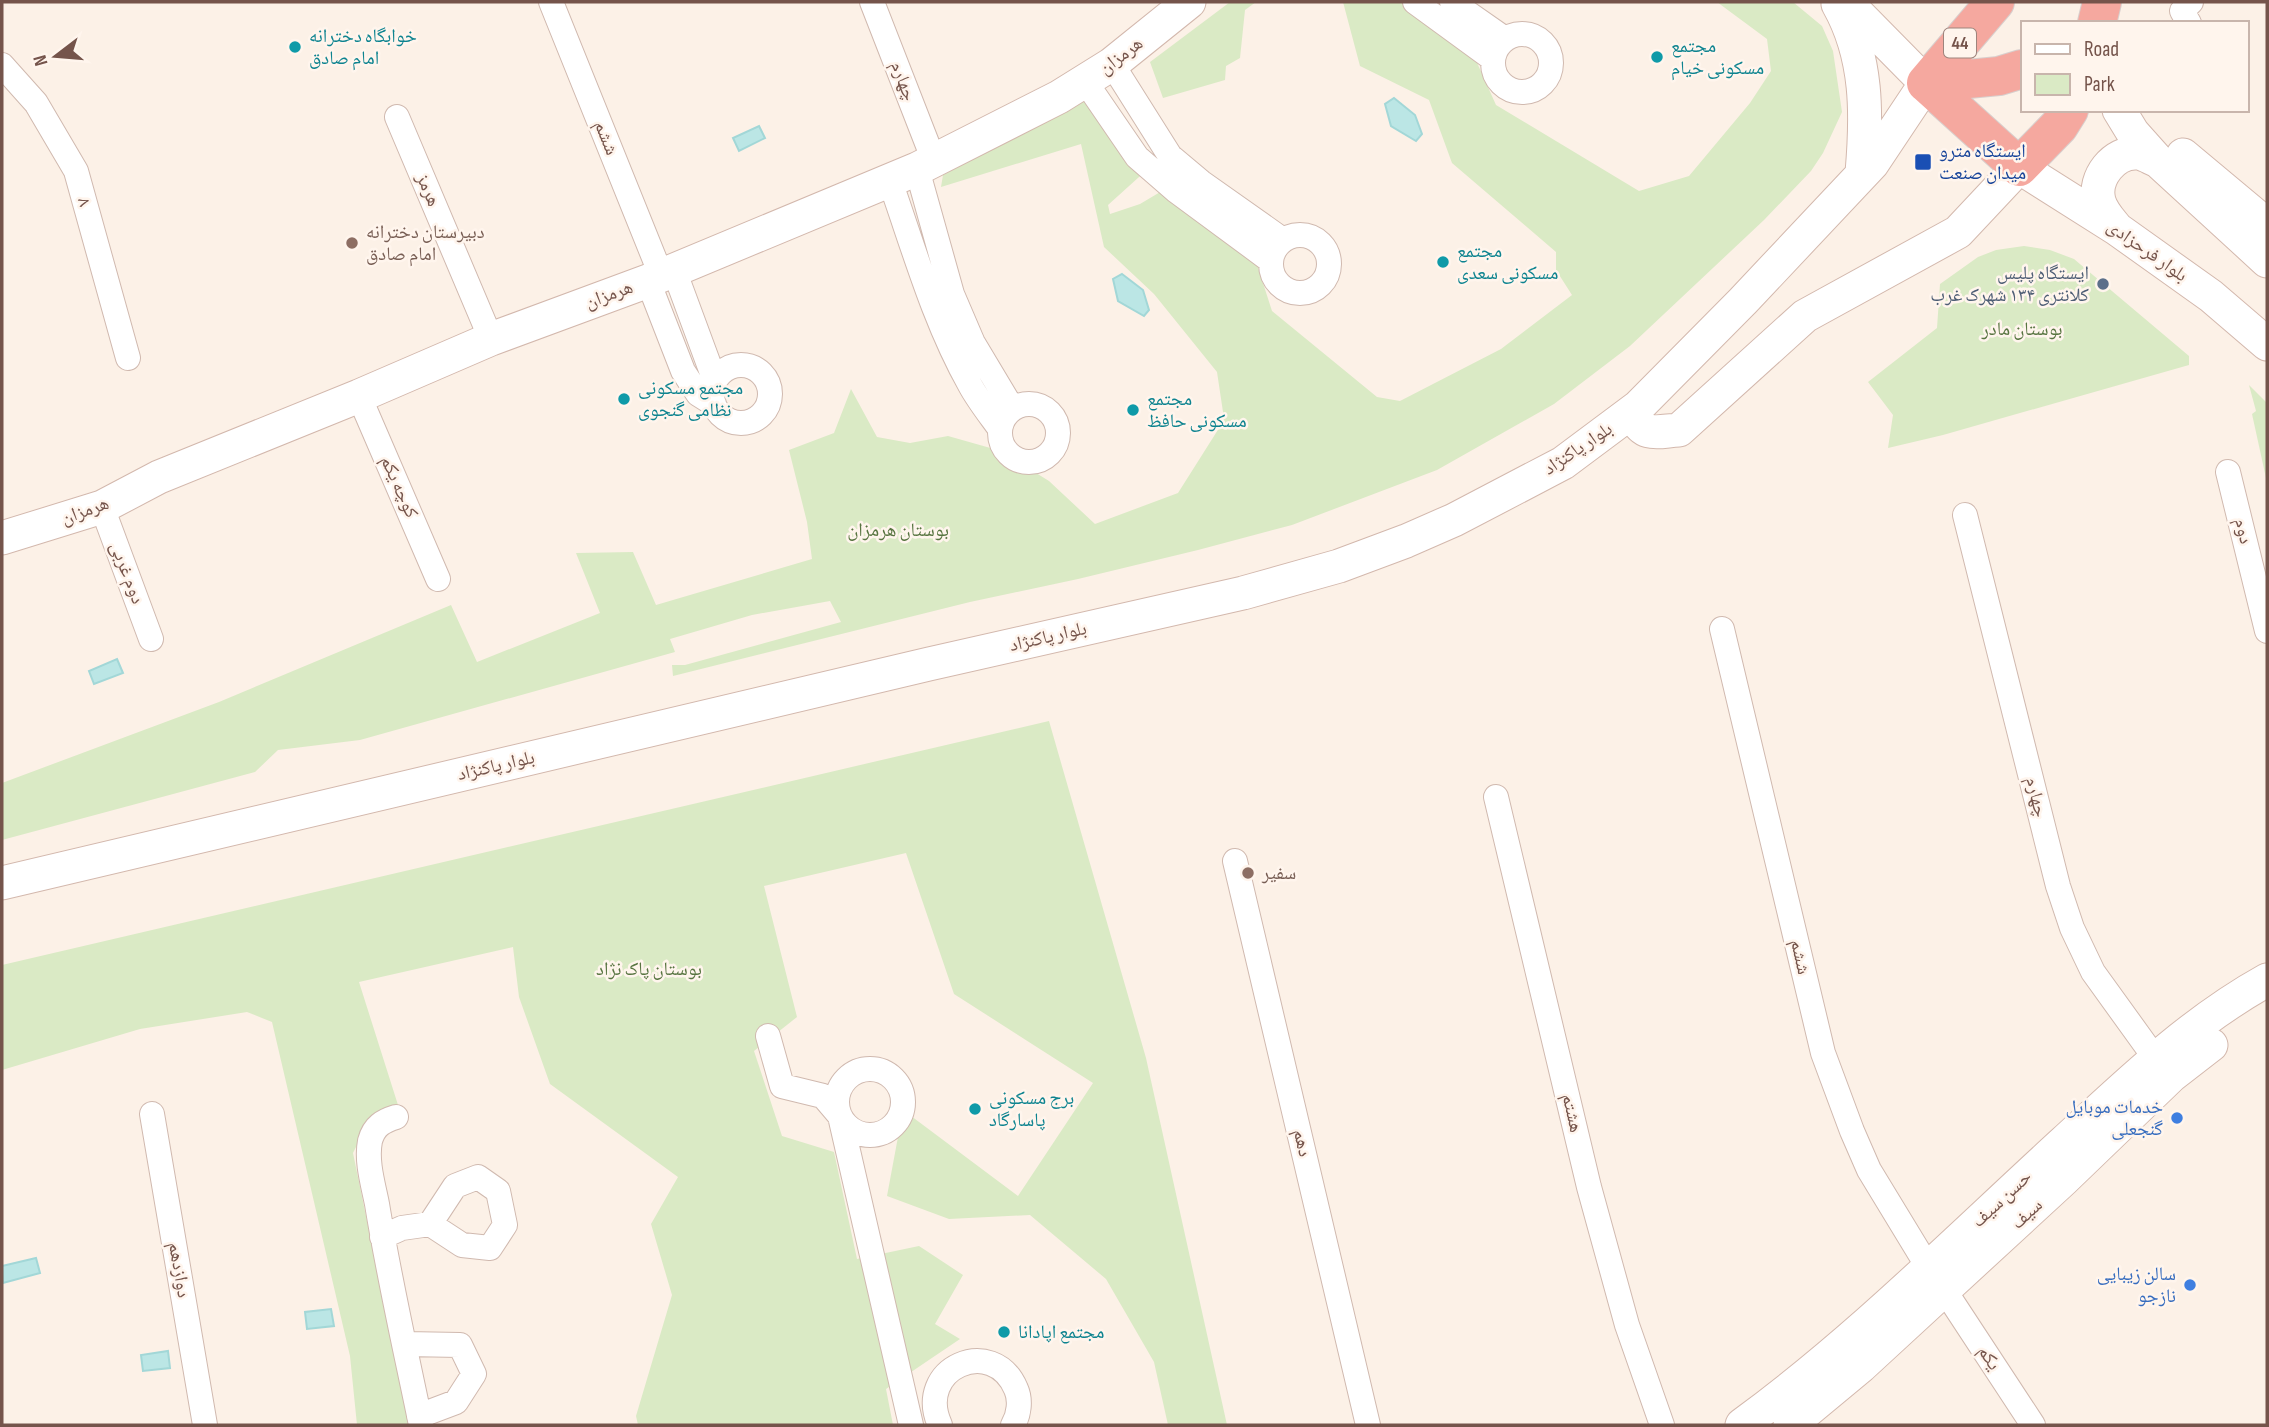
<svg xmlns="http://www.w3.org/2000/svg" width="2269" height="1427" font-family="'Sofia Sans Condensed','Noto Naskh Arabic',sans-serif">
  <style>
    .green { fill: #daeac5 }
    .water { fill: #bbe6e5; stroke: #a2d7d7; stroke-width: 2 }
    .lines { fill: none; stroke-linecap: round; stroke-linejoin: round }
    .street-casing { stroke: #d0b9af; stroke-width: 26 }
    .secondary-casing { stroke: #d3b8ad; stroke-width: 35 }
    .highway-casing { stroke: #d8cfcd; stroke-width: 40 }
    .street { stroke: #fff; stroke-width: 24 }
    .secondary { stroke: #fff; stroke-width: 33 }
    .highway { stroke: #f5a89f; stroke-width: 38 }
    .culture-dot { fill: #0f9aa8; stroke: #fff5ed; stroke-width: 2.5 }
    .transit-dot { fill: #1a4fb4; stroke: #fff5ed; stroke-width: 2.5 }
    .education-dot { fill: #8d6e63; stroke: #fff5ed; stroke-width: 2.5 }
    .service-dot { fill: #5c6f8a; stroke: #fff5ed; stroke-width: 2.5 }
    .shop-dot { fill: #3f7fe0; stroke: #fff5ed; stroke-width: 2.5 }
    .labels { text-anchor: middle; dominant-baseline: central; stroke-width: 5; stroke-linejoin: round; paint-order: stroke }
    .shield { fill: #fff5ed; stroke: #9e847c; stroke-width: 2 }
    .shield-label { font-size: 18px; font-weight: bold; fill: #75544b }
    .culture-label { font-size: 19px; fill: #0d838f; stroke: #fff5ed; text-anchor: start }
    .street-label { font-size: 19px; fill: #75544b; stroke: #fff5ed }
    .transit-label { font-size: 19px; fill: #164399; stroke: #fff5ed; text-anchor: start }
    .education-label { font-size: 19px; fill: #785e54; stroke: #fff5ed; text-anchor: start }
    .service-label { font-size: 19px; fill: #4e5e75; stroke: #fff5ed; text-anchor: end }
    .park-label { font-size: 19px; fill: #587541; stroke: #fff5ed }
    .shop-label { font-size: 19px; fill: #366cbe; stroke: #fff5ed; text-anchor: end }
  </style>
  <rect width="100%" height="100%" fill="#fcf1e7"/>
  <path class="green" d="M 1230,2 L 1256,2 L 1245,10 L 1240,58 L 1226,66 L 1225,80 L 1163,98 L 1150,62 Z
    M 1343,2 L 1434,2 L 1461,27 L 1496,105 L 1639,191 L 1689,176 L 1750,103 L 1771,71 L 1767,39 L 1717,2 L 1793,2 L 1822,26 L 1833,51 L 1842,112 L 1823,153 L 1811,171 L 1764,220 L 1630,346 L 1554,404 L 1437,470 L 1292,525 L 1198,550 L 1078,579 L 970,602 L 673,676 L 672,665 L 685,665 L 841,622 L 830,601 L 752,615 L 670,639 L 675,652 L 360,740 L 278,750 L 255,772 L 2,840 L 2,783 L 219,702 L 451,605 L 477,662 L 600,613 L 576,553 L 633,552 L 656,605 L 812,559 L 807,522 L 789,450 L 834,433 L 851,389 L 877,437 L 910,443 L 948,436 L 1001,451 L 1049,481 L 1095,524 L 1178,493 L 1221,425 L 1223,412 L 1217,372 L 1154,294 L 1104,247 L 1081,144 L 941,187 L 943,175 L 1100,92 L 1149,168 L 1108,205 L 1110,214 L 1140,204 L 1172,185 L 1252,249 L 1272,311 L 1377,397 L 1400,401 L 1501,349 L 1572,295 L 1556,270 L 1556,252 L 1452,163 L 1429,100 L 1360,66 Z
    M 2024,246 L 2050,250 L 2074,259 L 2189,356 L 2189,365 L 1943,435 L 1888,448 L 1893,415 L 1868,382 L 1937,328 L 1940,284 L 1978,257 L 1996,250 Z
    M 2249,385 L 2267,403 L 2267,477 L 2266,478 L 2252,414 L 2256,411 Z
    M 1049,721 L 1146,1058 L 1227,1425 L 1168,1425 L 1154,1362 L 1106,1279 L 1030,1215 L 949,1219 L 887,1196 L 903,1110 L 1018,1196 L 1093,1083 L 954,994 L 906,853 L 764,886 L 797,1017 L 754,1051 L 782,1136 L 834,1152 L 857,1259 L 919,1246 L 963,1275 L 935,1324 L 960,1339 L 886,1389 L 893,1425 L 638,1425 L 636,1416 L 672,1295 L 651,1224 L 678,1177 L 550,1084 L 519,997 L 513,947 L 359,982 L 398,1105 L 367,1125 L 353,1153 L 409,1425 L 357,1425 L 350,1356 L 272,1022 L 247,1012 L 140,1029 L 2,1070 L 2,965 Z"/>
  <path class="water" d="M 1394,98 L 1415,115 L 1422,134 L 1416,141 L 1391,126 L 1385,104 Z
    M 759,126 L 765,138 L 739,151 L 733,138 Z
    M 1122,274 L 1143,290 L 1149,310 L 1144,316 L 1118,301 L 1113,279 Z
    M 117,659 L 123,673 L 94,684 L 89,671 Z
    M 36,1258 L 40,1273 L 3,1283 L 2,1266 Z
    M 331,1309 L 334,1326 L 307,1329 L 305,1312 Z
    M 168,1351 L 170,1368 L 143,1371 L 141,1355 Z"/>
  <g class="lines">
    <defs>
      <path id="street" d="M 551,2 L 661,275
        M 872,2 L 934,161
        M 1415,2 L 1493,59
        M 1452,2 L 1505,39
        M 2189,23 L 2182,11 L 2191,2
        M1493 63a29 29 0 1 1 58 0a29 29 0 1 1-58 0Z
        M 1112,64 L 1170,156 L 1201,182 L 1283,240
        M 2,65 L 36,103 L 76,171 L 128,358
        M 1085,81 L 1137,157 L 1175,190 L 1271,261
        M 397,117 L 491,339
        M 917,169 L 952,294 L 973,343 L 1012,408
        M 890,181 C 914,249 934,321 970,385 C 978,400 990,415 1000,429
        M1271 264a29 29 0 1 1 58 0a29 29 0 1 1-58 0Z
        M 674,270 L 715,381
        M 648,281 L 683,371 L 698,394 L 714,404
        M712 394a29 29 0 1 1 58 0a29 29 0 1 1-58 0Z
        M 359,396 L 438,579
        M1000 433a29 29 0 1 1 58 0a29 29 0 1 1-58 0Z
        M 2228,472 L 2267,631
        M 102,507 L 151,639
        M 1965,515 L 2058,886 L 2072,928 L 2093,972 L 2155,1058
        M 1722,629 L 1823,1053 L 1852,1131 L 1869,1170 L 1928,1267
        M 1496,797 L 1589,1187 L 1627,1325 L 1662,1425
        M 1235,861 L 1368,1425
        M 768,1036 L 782,1086 L 823,1096 L 840,1116 L 911,1425
        M837 1102a33 33 0 1 1 66 0a33 33 0 1 1-66 0Z
        M 152,1114 L 205,1425
        M 396,1117 C 383,1121 374,1126 370,1141 C 366,1161 373,1184 377,1204 C 389,1278 406,1352 421,1425
        M 382,1237 L 402,1228 L 430,1224 L 462,1245 L 490,1248 L 505,1225 L 498,1191 L 478,1177 L 455,1186 L 430,1224
        M 1945,1291 L 2033,1425
        M 406,1344 L 460,1345 L 474,1374 L 456,1402 L 419,1416
        M 940,1425 C 914,1368 993,1334 1016,1389 C 1021,1400 1019,1415 1013,1425"/>
      <path id="secondary" d="M 1838,4 C 1868,57 1867,115 1862,173
        M 2119,110 L 2133,133 L 2158,161 L 2267,261
        M 2183,155 L 2267,225
        M 2117,229 C 2110,220 2102,212 2099,201 C 2093,178 2114,151 2138,153 C 2145,154 2152,159 2158,161
        M 1638,407 L 1635,417 C 1644,438 1659,431 1679,430 L 1805,316 L 1958,232 L 2019,167 L 2117,229 L 2211,296 L 2267,344
        M 2,538 L 102,507 L 159,477 L 359,396 L 491,339 L 648,281 L 917,169 L 1059,97 L 1112,64 L 1189,2
        M 2,883 L 929,664 L 1243,593 L 1339,566 L 1406,541 L 1454,520 L 1563,463 L 1638,407 L 1743,301 L 1872,164 L 1926,83 L 1846,2
        M 1742,1425 C 1857,1341 1959,1238 2064,1142 C 2128,1083 2191,1022 2267,980
        M 1790,1425 L 1861,1366 L 2063,1180 L 2171,1076 L 2211,1045"/>
      <path id="highway" d="M 2097,23 L 2102,2
        M 1926,83 L 2019,167 L 2059,126 L 2069,110
        M 1926,83 L 1995,2
        M 1926,83 L 1999,76 L 2022,69"/>
    </defs>
    <use href="#street" class="street-casing"/>
    <use href="#secondary" class="secondary-casing"/>
    <use href="#highway" class="highway-casing"/>
    <use href="#street" class="street"/>
    <use href="#secondary" class="secondary"/>
    <use href="#highway" class="highway"/>
  </g>
  <g class="culture-dot">
    <circle cx="295" cy="47" r="7"/>
    <circle cx="1657" cy="57" r="7"/>
    <circle cx="1443" cy="262" r="7"/>
    <circle cx="624" cy="399" r="7"/>
    <circle cx="1133" cy="410" r="7"/>
    <circle cx="975" cy="1109" r="7"/>
    <circle cx="1004" cy="1332" r="7"/>
  </g>
  <rect class="transit-dot" x="1914" y="153" width="18" height="18" rx="3.5"/>
  <g class="education-dot">
    <circle cx="352" cy="243" r="7"/>
    <circle cx="1248" cy="873" r="7"/>
  </g>
  <circle class="service-dot" cx="2103" cy="284" r="7"/>
  <g class="shop-dot">
    <circle cx="2177" cy="1118" r="7"/>
    <circle cx="2190" cy="1285" r="7"/>
  </g>
  <g class="labels">
    <rect class="shield" x="1944" y="28.5" width="32" height="29" rx="5"/>
    <g class="shield-label">
      <text x="1960" y="43">44</text>
    </g>
    <g class="culture-label">
      <text x="309" y="36">خوابگاه دخترانه<tspan x="309" dy="22">امام صادق</tspan></text>
      <text x="1671" y="46">مجتمع<tspan x="1671" dy="22">مسکونی خیام</tspan></text>
      <text x="1457" y="251">مجتمع<tspan x="1457" dy="22">مسکونی سعدی</tspan></text>
      <text x="638" y="388">مجتمع مسکونی<tspan x="638" dy="22">نظامی گنجوی</tspan></text>
      <text x="1147" y="399">مجتمع<tspan x="1147" dy="22">مسکونی حافظ</tspan></text>
      <text x="989" y="1098">برج مسکونی<tspan x="989" dy="22">پاسارگاد</tspan></text>
      <text x="1018" y="1332">مجتمع اپادانا</text>
    </g>
    <g class="street-label">
      <text transform="translate(1121 56) rotate(-37)">هرمزان</text>
      <text transform="translate(903 81) rotate(69)">چهارم</text>
      <text transform="translate(606 138) rotate(68)">ششم</text>
      <text transform="translate(428 190) rotate(67)">هرمز</text>
      <text transform="translate(84 202) rotate(74)">۸</text>
      <text transform="translate(2147 251) rotate(35)">بلوار فرحزادی</text>
      <text transform="translate(609 295) rotate(-20)">هرمزان</text>
      <text transform="translate(1578 449) rotate(-34)">بلوار پاکنژاد</text>
      <text transform="translate(399 487) rotate(66)">کوچه یکم</text>
      <text transform="translate(85 511) rotate(-20)">هرمزان</text>
      <text transform="translate(2243 531) rotate(76)">دوم</text>
      <text transform="translate(127 573) rotate(69)">دوم غربی</text>
      <text transform="translate(1048 637) rotate(-13)">بلوار پاکنژاد</text>
      <text transform="translate(496 766) rotate(-13)">بلوار پاکنژاد</text>
      <text transform="translate(2036 797) rotate(76)">چهارم</text>
      <text transform="translate(1800 957) rotate(77)">ششم</text>
      <text transform="translate(1572 1113) rotate(77)">هشتم</text>
      <text transform="translate(1302 1143) rotate(77)">دهم</text>
      <text transform="translate(2002 1199) rotate(-43)">حسن سیف</text>
      <text transform="translate(2027 1214) rotate(-43)">سیف</text>
      <text transform="translate(179 1270) rotate(80)">دوازدهم</text>
      <text transform="translate(1989 1358) rotate(57)">یکم</text>
    </g>
    <g class="transit-label">
      <text x="1939" y="151">ایستگاه مترو<tspan x="1939" dy="22">میدان صنعت</tspan></text>
    </g>
    <g class="education-label">
      <text x="366" y="232">دبیرستان دخترانه<tspan x="366" dy="22">امام صادق</tspan></text>
      <text x="1262" y="873">سفیر</text>
    </g>
    <g class="service-label">
      <text x="2089" y="273">ایستگاه پلیس<tspan x="2089" dy="22">کلانتری ۱۳۴ شهرک غرب</tspan></text>
    </g>
    <g class="park-label">
      <text x="2022" y="329">بوستان مادر</text>
      <text x="898" y="530">بوستان هرمزان</text>
      <text x="649" y="969">بوستان پاک نژاد</text>
    </g>
    <g class="shop-label">
      <text x="2163" y="1107">خدمات موبایل<tspan x="2163" dy="22">گنجعلی</tspan></text>
      <text x="2176" y="1274">سالن زیبایی<tspan x="2176" dy="22">نازجو</tspan></text>
    </g>
  </g>
  <rect width="2269" height="1427" fill="none" stroke="#75544b" stroke-width="7"/>
  <rect x="2021" y="21" width="228" height="91" fill="#fff5ed" stroke="#c8b5ac" stroke-width="2"/>
  <rect x="2035" y="44" width="35" height="10" fill="#ffffff" stroke="#c8b5ac" stroke-width="2"/>
  <text x="2084" y="56" font-size="21" fill="#75544b">Road</text>
  <rect x="2035" y="74" width="35" height="21" fill="#daeac5" stroke="#c8b5ac" stroke-width="2"/>
  <text x="2084" y="91" font-size="21" fill="#75544b">Park</text>
  <g transform="translate(56 56) rotate(254)" stroke="#fff5ed" stroke-width="5" paint-order="stroke">
  <path d="M0-5L12 26L0 18L-12 26Z" fill="#75544b"/>
  <text y="-10" font-size="19" font-weight="bold" text-anchor="middle" fill="#75544b">N</text>
  </g>
</svg>
